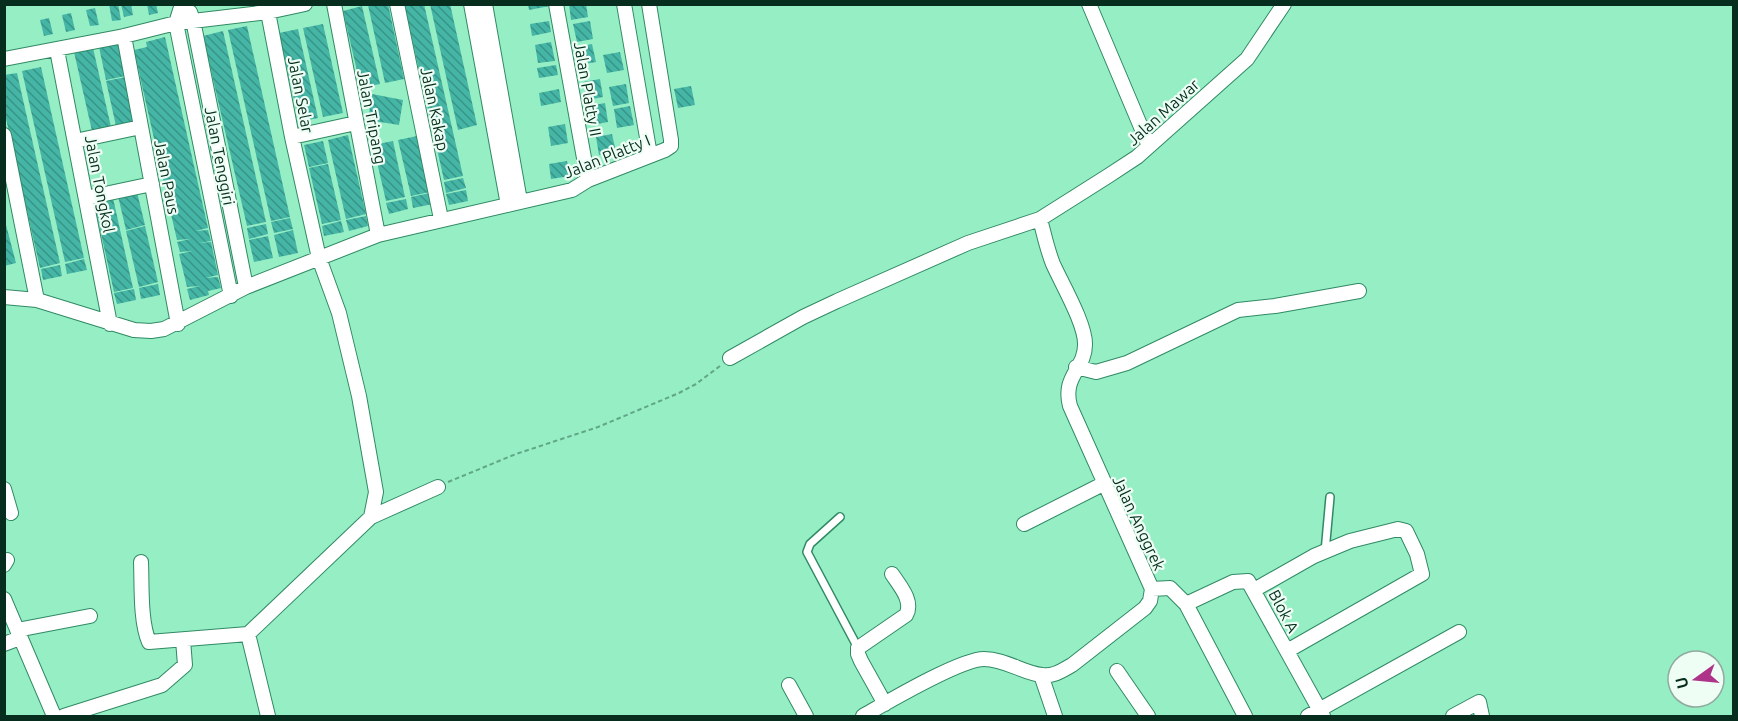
<svg xmlns="http://www.w3.org/2000/svg" width="1738" height="721" font-family="Ubuntu,sans-serif">
  <style>
    .building { fill: url(#building-back-hatch) }
    .lines { fill: none; stroke-linecap: round; stroke-linejoin: round }
    .service-casing { stroke: #308a64; stroke-width: 10 }
    .minor-casing { stroke: #308a64; stroke-width: 16 }
    .path { stroke: #61a787; stroke-width: 2; stroke-dasharray: 4.5 3; stroke-linecap: butt }
    .service { stroke: #fff; stroke-width: 7 }
    .minor { stroke: #fff; stroke-width: 14 }
    .labels { text-anchor: middle; dominant-baseline: central; stroke-width: 4.5; stroke-linejoin: round; paint-order: stroke }
    .street-label { font-size: 16px; fill: #062d1e; stroke: #eefef5 }
  </style>
  <defs>
    <pattern id="building-back-hatch" width="6" height="6" patternUnits="userSpaceOnUse" patternTransform="scale(1.5)"><rect width="6" height="6" fill="#45b6a6"/><path d="M-1 5l2 2M0 0l6 6M5-1l2 2" fill="none" stroke="#389487"/></pattern>
  </defs>
  <rect width="100%" height="100%" fill="#96eec4"/>
  <path class="building" d="M 109,4 L 118,4 L 121,20 L 112,21 Z
    M 121,4 L 131,4 L 133,15 L 124,17 Z
    M 147,4 L 156,4 L 158,13 L 149,15 Z
    M 371,4 L 388,4 L 404,79 L 385,83 L 368,5 Z
    M 404,4 L 424,4 L 463,176 L 444,180 Z
    M 430,4 L 450,4 L 477,125 L 458,130 Z
    M 528,4 L 550,4 L 550,6 L 529,10 Z
    M 569,4 L 586,4 L 588,17 L 571,20 Z
    M 362,6 L 380,84 L 361,88 L 343,11 Z
    M 95,8 L 99,25 L 90,26 L 86,10 Z
    M 71,13 L 75,30 L 66,32 L 62,15 Z
    M 49,18 L 53,34 L 44,36 L 40,20 Z
    M 549,21 L 551,32 L 532,36 L 530,24 Z
    M 590,21 L 593,39 L 577,42 L 573,24 Z
    M 323,24 L 343,113 L 323,117 L 303,28 Z
    M 247,26 L 290,217 L 271,221 L 228,30 Z
    M 298,29 L 318,118 L 299,122 L 279,33 Z
    M 223,31 L 266,222 L 247,226 L 203,36 Z
    M 165,37 L 208,228 L 195,231 L 208,230 L 211,241 L 198,243 L 211,242 L 218,275 L 205,278 L 218,277 L 221,288 L 208,291 L 209,295 L 190,300 L 187,289 L 200,286 L 187,287 L 179,254 L 192,251 L 180,252 L 177,242 L 190,239 L 177,240 L 164,184 L 177,181 L 164,183 L 134,50 L 147,47 L 146,42 Z
    M 551,42 L 555,61 L 538,63 L 535,45 Z
    M 118,43 L 125,76 L 106,80 L 99,47 Z
    M 592,44 L 596,62 L 579,65 L 576,47 Z
    M 93,48 L 111,127 L 92,131 L 74,52 Z
    M 620,52 L 624,70 L 607,73 L 603,55 Z
    M 556,65 L 558,75 L 539,78 L 537,68 Z
    M 41,67 L 84,258 L 65,262 L 22,71 Z
    M 17,73 L 60,263 L 40,268 L 4,110 L 4,75 Z
    M 126,77 L 136,121 L 116,126 L 106,81 Z
    M 600,79 L 603,97 L 587,100 L 583,82 Z
    M 626,84 L 629,103 L 613,106 L 609,87 Z
    M 691,86 L 695,105 L 678,108 L 674,89 Z
    M 559,89 L 561,102 L 541,106 L 539,93 Z
    M 372,94 L 403,100 L 399,125 L 368,120 Z
    M 605,103 L 608,122 L 592,125 L 589,106 Z
    M 630,106 L 634,125 L 617,128 L 614,109 Z
    M 565,124 L 568,143 L 551,146 L 548,127 Z
    M 612,134 L 616,152 L 599,155 L 596,137 Z
    M 348,135 L 366,214 L 346,219 L 328,140 Z
    M 417,136 L 430,192 L 411,196 L 398,140 Z
    M 323,141 L 328,163 L 309,167 L 304,145 Z
    M 393,141 L 405,197 L 386,201 L 373,145 Z
    M 567,161 L 570,176 L 551,179 L 549,164 Z
    M 328,164 L 341,220 L 322,224 L 309,168 Z
    M 463,178 L 466,188 L 446,193 L 444,182 Z
    M 466,190 L 468,201 L 449,205 L 446,194 Z
    M 137,192 L 145,225 L 126,230 L 118,196 Z
    M 430,193 L 433,204 L 413,208 L 411,197 Z
    M 113,198 L 133,288 L 114,292 L 94,202 Z
    M 406,199 L 408,209 L 389,214 L 386,203 Z
    M 366,216 L 368,226 L 349,231 L 346,220 Z
    M 4,217 L 16,263 L 4,266 Z
    M 290,218 L 293,229 L 274,233 L 271,222 Z
    M 341,221 L 344,232 L 324,236 L 322,226 Z
    M 266,224 L 268,234 L 249,239 L 247,228 Z
    M 145,226 L 158,282 L 139,287 L 126,231 Z
    M 293,230 L 298,253 L 279,257 L 274,235 Z
    M 268,236 L 273,258 L 254,262 L 249,240 Z
    M 84,259 L 87,270 L 67,274 L 65,264 Z
    M 60,265 L 62,276 L 43,280 L 41,269 Z
    M 158,284 L 160,295 L 141,299 L 139,288 Z
    M 134,289 L 136,300 L 117,304 L 114,293 Z"/>
  <g class="lines">
    <defs>
      <path id="service" d="M 840,517 L 810,544 L 807,552 L 858,648
        M 1325,552 L 1330,497"/>
      <path id="minor" d="M 182,4 L 176,23 L 231,296
        M 334,4 L 378,235
        M 397,4 L 441,219
        M 471,4 L 508,205
        M 485,4 L 520,201
        M 556,4 L 588,180
        M 624,4 L 650,155
        M 1089,4 L 1149,146
        M 190,12 L 193,20 L 246,287
        M 268,12 L 305,4
        M 124,36 L 178,324
        M 57,50 L 110,324
        M 4,59 L 124,36 L 176,23 L 268,12 L 292,137 L 319,258 L 339,313 L 359,396 L 376,492 L 371,517
        M 4,135 L 37,300
        M 292,137 L 356,123
        M 75,141 L 141,127
        M 86,198 L 152,184
        M 4,297 L 37,300 L 134,330 L 151,331 L 164,329 L 246,287 L 378,235 L 572,190 L 588,180 L 665,150 L 671,146 L 671,140 L 649,4
        M 730,358 L 803,317 L 837,301 L 968,243 L 1040,219 L 1108,176 L 1137,157 L 1247,59 L 1284,4
        M 1076,367 L 1096,372 L 1127,363 L 1238,310 L 1275,306 L 1359,291
        M 4,489 L 11,513
        M 1024,524 L 1103,484
        M 141,562 C 142,585 140,621 149,642 L 248,634 L 371,517 L 438,487
        M 4,565 L 7,560
        M 1152,589 L 1170,588 L 1186,604 L 1245,716
        M 1254,590 L 1314,556 L 1350,541 L 1398,529 L 1406,531 L 1417,554 L 1422,574 L 1287,651
        M 4,599 L 54,716
        M 1186,604 L 1233,582 L 1248,581 L 1323,716
        M 17,630 L 90,616
        M 248,634 L 268,716
        M 4,644 L 20,638
        M 1117,671 L 1148,716
        M 1041,675 L 1055,716
        M 789,685 L 806,716
        M 885,704 L 861,661 L 858,654 L 858,648 L 906,615 C 914,601 899,585 892,574
        M 64,716 L 162,685 L 185,665 L 183,640
        M 863,716 C 886,703 960,659 984,659 C 1005,659 1023,673 1042,675 C 1053,677 1063,670 1072,665 L 1145,608 L 1150,601 L 1152,589 L 1070,406 C 1062,376 1085,369 1085,345 C 1086,325 1062,284 1053,264 C 1047,249 1044,234 1040,219
        M 1308,716 L 1459,632
        M 1453,716 L 1479,702 L 1482,716"/>
    </defs>
    <use href="#service" class="service-casing"/>
    <use href="#minor" class="minor-casing"/>
    <path class="path" d="M 448,482 L 516,454 L 598,427 L 679,393 L 696,384 L 720,366"/>
    <use href="#service" class="service"/>
    <use href="#minor" class="minor"/>
  </g>
  <g class="labels">
    <g class="street-label">
      <text transform="translate(588 89) rotate(80)">Jalan Platty II</text>
      <text transform="translate(301 95) rotate(79)">Jalan Selar</text>
      <text transform="translate(435 109) rotate(78)">Jalan Kakap</text>
      <text transform="translate(1163 112) rotate(-42)">Jalan Mawar</text>
      <text transform="translate(372 117) rotate(79)">Jalan Tripang</text>
      <text transform="translate(220 156) rotate(79)">Jalan Tenggiri</text>
      <text transform="translate(607 156) rotate(-22)">Jalan Platty I</text>
      <text transform="translate(167 177) rotate(79)">Jalan Paus</text>
      <text transform="translate(100 184) rotate(79)">Jalan Tongkol</text>
      <text transform="translate(1139 523) rotate(65)">Jalan Anggrek</text>
      <text transform="translate(1284 611) rotate(62)">Blok A</text>
    </g>
  </g>
  <rect width="1738" height="721" fill="none" stroke="#062d1e" stroke-width="12"/>
  <g transform="translate(1696 679) rotate(255)"><circle r="28" fill="#eefef5" stroke="#91aa9f" stroke-width="1.5"/>
  <path d="M0-4.5L10 22L0 15L-10 22Z" fill="#ad3488"/>
  <text y="-9" font-size="16" font-weight="bold" text-anchor="middle" fill="#062d1e">U</text>
  </g>
</svg>
